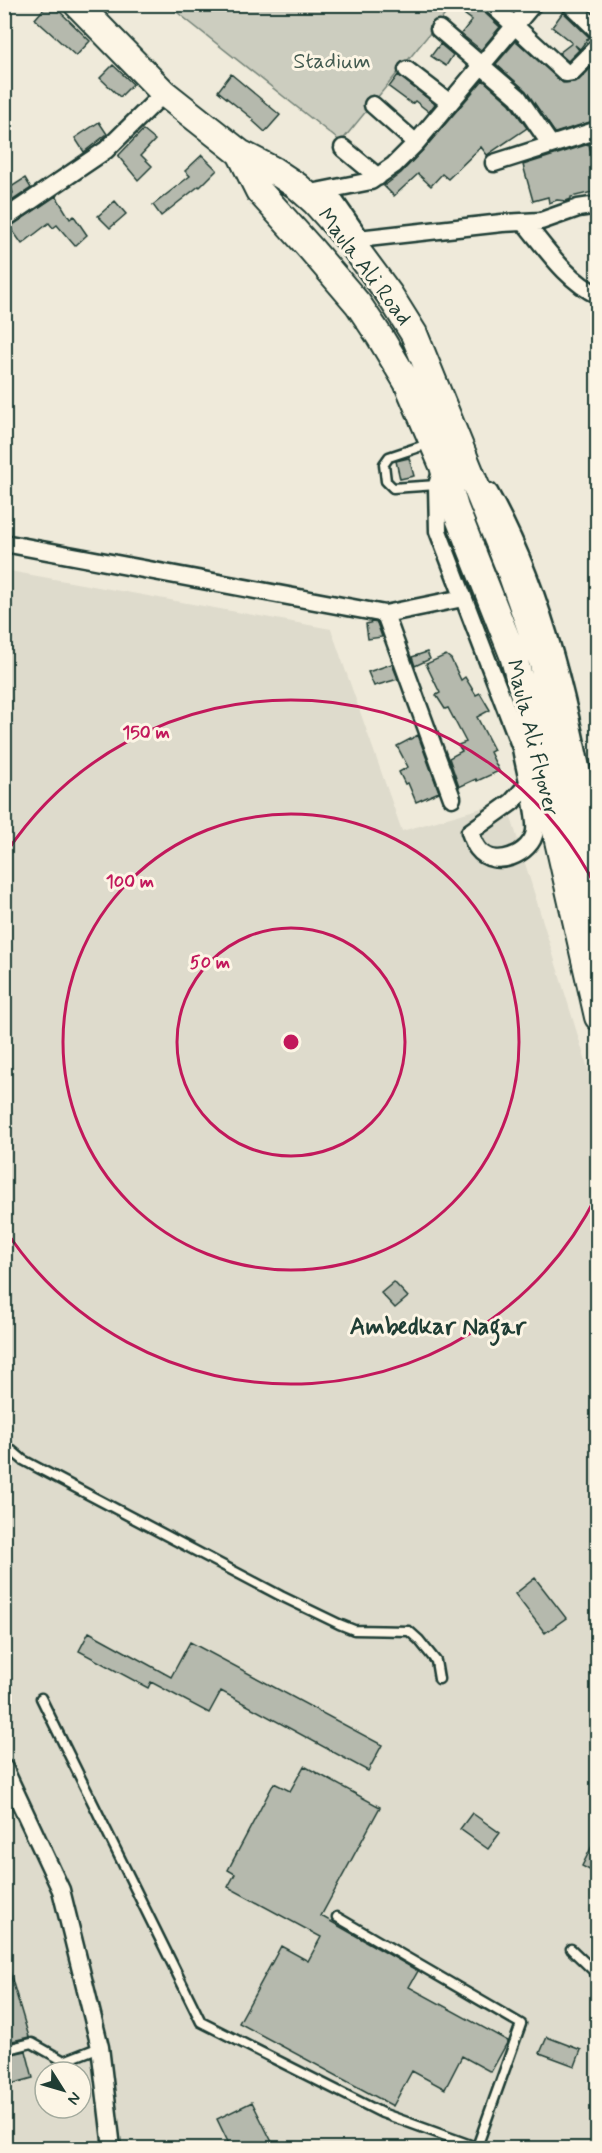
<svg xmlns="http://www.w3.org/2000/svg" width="602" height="2153" font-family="Mynerve,sans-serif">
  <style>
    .built { fill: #dedbcc; fill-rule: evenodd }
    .green { fill: #cccdbf; stroke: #76857a; stroke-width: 1.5 }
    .building { fill: #b5b9ad; stroke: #1f3d34; stroke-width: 1.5 }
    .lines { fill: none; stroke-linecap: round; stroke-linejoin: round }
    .service-casing { stroke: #1f3d34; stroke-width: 13 }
    .minor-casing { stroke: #1f3d34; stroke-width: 21 }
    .primary-casing { stroke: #1f3d34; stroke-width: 30 }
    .service { stroke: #fcf5e5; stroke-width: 8 }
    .minor { stroke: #fcf5e5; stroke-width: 16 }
    .primary { stroke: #fcf5e5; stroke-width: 26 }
    .ring { fill: none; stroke: #c2185b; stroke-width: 3 }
    .labels { text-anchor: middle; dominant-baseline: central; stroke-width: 6; stroke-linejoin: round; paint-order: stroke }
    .park-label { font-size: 22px; fill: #425a50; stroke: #fcf5e5 }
    .street-label { font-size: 22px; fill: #1f3d34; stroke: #fcf5e5 }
    .neighbourhood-label { font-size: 24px; font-weight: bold; fill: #1f3d34; stroke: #fcf5e5 }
    .centre { fill: #c2185b; stroke: #fcf5e5; stroke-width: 3 }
    .ring-label { font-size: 18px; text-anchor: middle; font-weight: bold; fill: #c2185b; stroke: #fcf5e5; stroke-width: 6; stroke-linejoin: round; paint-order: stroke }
  </style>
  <rect width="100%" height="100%" fill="#efeada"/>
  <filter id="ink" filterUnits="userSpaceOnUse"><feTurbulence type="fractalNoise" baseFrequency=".0167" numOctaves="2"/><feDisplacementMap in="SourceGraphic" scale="12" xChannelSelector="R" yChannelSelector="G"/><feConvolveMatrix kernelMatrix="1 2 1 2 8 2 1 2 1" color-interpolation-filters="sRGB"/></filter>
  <g filter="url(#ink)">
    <path class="built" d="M 4,570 L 331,629 L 402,831 L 506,801 L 597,1098 L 597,2148 L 5,2148 ZM 45,2072 L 81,2072 L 81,2108 L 45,2108 Z"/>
    <path class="green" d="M 168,5 L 453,5 L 341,142 Z"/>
    <path class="building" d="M 48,4 L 52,4 L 90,41 L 76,56 L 35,19 Z
      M 472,4 L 481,4 L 484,12 L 500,27 L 481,50 L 461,34 L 472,20 L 464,14 Z
      M 563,12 L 589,37 L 580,49 L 575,45 L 579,50 L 568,61 L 559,53 L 572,43 L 552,27 Z
      M 516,41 L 563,83 L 574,82 L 579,80 L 592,67 L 597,73 L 597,114 L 593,117 L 593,121 L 555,133 L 526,91 L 496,64 Z
      M 440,44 L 453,55 L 446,66 L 431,56 Z
      M 113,65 L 133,84 L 120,97 L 100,78 Z
      M 231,74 L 280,115 L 265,132 L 253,121 L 254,120 L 218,91 Z
      M 398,75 L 435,104 L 429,112 L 415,101 L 412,104 L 389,87 Z
      M 483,80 L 510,104 L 527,128 L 487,155 L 481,147 L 448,179 L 442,174 L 431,186 L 418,174 L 394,196 L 384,186 L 401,173 L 423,150 Z
      M 99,122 L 107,134 L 84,152 L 75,138 Z
      M 143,130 L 155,140 L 141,155 L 152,166 L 138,180 L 118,156 Z
      M 589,144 L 597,174 L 597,191 L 571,197 L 571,199 L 566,201 L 557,200 L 549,203 L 548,197 L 533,201 L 523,165 Z
      M 202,155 L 217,170 L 200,187 L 199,186 L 161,216 L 153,205 L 190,176 L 185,171 Z
      M 25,178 L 31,188 L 4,206 L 4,200 L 13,193 L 11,187 Z
      M 56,196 L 70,219 L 74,216 L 87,235 L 75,246 L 57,225 L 53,228 L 49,223 L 22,244 L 10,227 Z
      M 115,201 L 126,214 L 110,228 L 98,216 Z
      M 409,458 L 414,476 L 400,479 L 396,461 Z
      M 373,622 L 377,623 L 382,637 L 368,639 L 366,624 Z
      M 427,652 L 430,659 L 415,666 L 412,657 Z
      M 446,655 L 451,659 L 461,680 L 465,677 L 476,695 L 480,693 L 490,710 L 477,717 L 494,750 L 490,752 L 499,771 L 477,781 L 476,779 L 459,787 L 449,758 L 462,751 L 458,745 L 466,742 L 448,708 L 445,709 L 436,695 L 440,693 L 426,664 Z
      M 392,664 L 398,679 L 374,686 L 368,672 Z
      M 418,735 L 439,792 L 416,802 L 408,783 L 405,784 L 399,772 L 408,767 L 397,746 Z
      M 394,1282 L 408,1297 L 395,1308 L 381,1293 Z
      M 535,1578 L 566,1618 L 545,1633 L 515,1594 Z
      M 89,1632 L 171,1677 L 190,1642 L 382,1745 L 368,1771 L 221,1691 L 209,1713 L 151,1682 L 148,1688 L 79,1651 Z
      M 304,1766 L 380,1807 L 321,1916 L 418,1971 L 409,1987 L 508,2041 L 491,2072 L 462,2056 L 445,2089 L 412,2071 L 393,2106 L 239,2023 L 281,1946 L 308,1961 L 321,1937 L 228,1887 L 235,1874 L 228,1870 L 274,1783 L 290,1791 Z
      M 472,1813 L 500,1833 L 488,1849 L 460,1829 Z
      M 597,1836 L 597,1874 L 582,1866 Z
      M 4,1966 L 8,1966 L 29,2037 L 4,2043 Z
      M 547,2037 L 581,2050 L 575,2066 L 540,2053 Z
      M 26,2051 L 33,2078 L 11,2084 L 4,2056 Z
      M 252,2102 L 275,2148 L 231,2148 L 217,2119 Z"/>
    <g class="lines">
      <defs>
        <path id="service" d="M 431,443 L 389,457 L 384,464 L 386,481 L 393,488 L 437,485
          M 4,1444 L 23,1460 L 281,1596 L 339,1624 L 354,1630 L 409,1631 L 419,1640 L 436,1661 L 439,1679
          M 41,1698 L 201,2022 L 382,2113 L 479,2148
          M 337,1917 L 521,2024 L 477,2147
          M 571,1949 L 598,1975
          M 4,2050 L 32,2043 L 64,2061 L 100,2047"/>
        <path id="minor" d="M 491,4 L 566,73 L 572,72 L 598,46
          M 570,4 L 598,31
          M 439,29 L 518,97 L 551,145
          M 407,70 L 450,103
          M 373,105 L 416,143
          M 343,148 L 378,177
          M 494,163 L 598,130
          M 327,190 L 359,236
          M 306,194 L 371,181 L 394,165 L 416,143 L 533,4
          M 4,219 L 106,150 L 164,93
          M 524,222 C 545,247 567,281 598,295
          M 349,240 L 502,223 L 541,221 L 578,208 L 598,205
          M 441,472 L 437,485 L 438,531 L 521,748 C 524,767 537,813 535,831 C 532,854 494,870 478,849 C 474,844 472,837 470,832 L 512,802 L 528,784
          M 489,492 C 552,603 574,731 598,854
          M 4,543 L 385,614 L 463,598
          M 385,614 L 452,798
          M 4,1768 L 61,1890 L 100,2047 L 112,2148"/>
        <path id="primary" d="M 77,4 L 164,93 L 240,153 L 273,170 L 297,186 L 315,202 L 349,240 L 389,294 L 414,334 L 510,570 L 543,664 L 598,945
          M 240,153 L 259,191 L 311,249 L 358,304 L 380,337 L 407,382 L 443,466 L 455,508 L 513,655 L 530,717 L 598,1017"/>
      </defs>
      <use href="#service" class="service-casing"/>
      <use href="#minor" class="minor-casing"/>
      <use href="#primary" class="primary-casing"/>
      <use href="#service" class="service"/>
      <use href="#minor" class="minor"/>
      <use href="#primary" class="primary"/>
    </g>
  </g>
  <g class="ring">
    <circle cx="291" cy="1042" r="114"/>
    <circle cx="291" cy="1042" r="228"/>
    <path d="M597 1195A342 342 0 0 1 6 1231M6 853A342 342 0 0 1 597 889"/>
  </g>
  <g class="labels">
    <g class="park-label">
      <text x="332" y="62">Stadium</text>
    </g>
    <g class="street-label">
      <text transform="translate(364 267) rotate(53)">Maula Ali Road</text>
      <text transform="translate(532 738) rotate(76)">Maula Ali Flyover</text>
    </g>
    <g class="neighbourhood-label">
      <text x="438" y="1327">Ambedkar Nagar</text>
    </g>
  </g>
  <circle cx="291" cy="1042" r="9" class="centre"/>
  <g class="ring-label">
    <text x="146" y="738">150 m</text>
    <text x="130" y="887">100 m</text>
    <text x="210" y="968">50 m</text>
  </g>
  <rect width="602" height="2153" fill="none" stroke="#fcf5e5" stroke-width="24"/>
  <rect x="12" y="12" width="578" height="2129" fill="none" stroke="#1f3d34" stroke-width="2" filter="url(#ink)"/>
  <g transform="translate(63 2090) rotate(127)"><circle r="28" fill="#fcf5e5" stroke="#a4ab9e" stroke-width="1.5"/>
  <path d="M0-4.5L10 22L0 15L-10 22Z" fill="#1f3d34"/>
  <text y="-9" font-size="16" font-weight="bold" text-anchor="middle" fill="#1f3d34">N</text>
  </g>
</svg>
